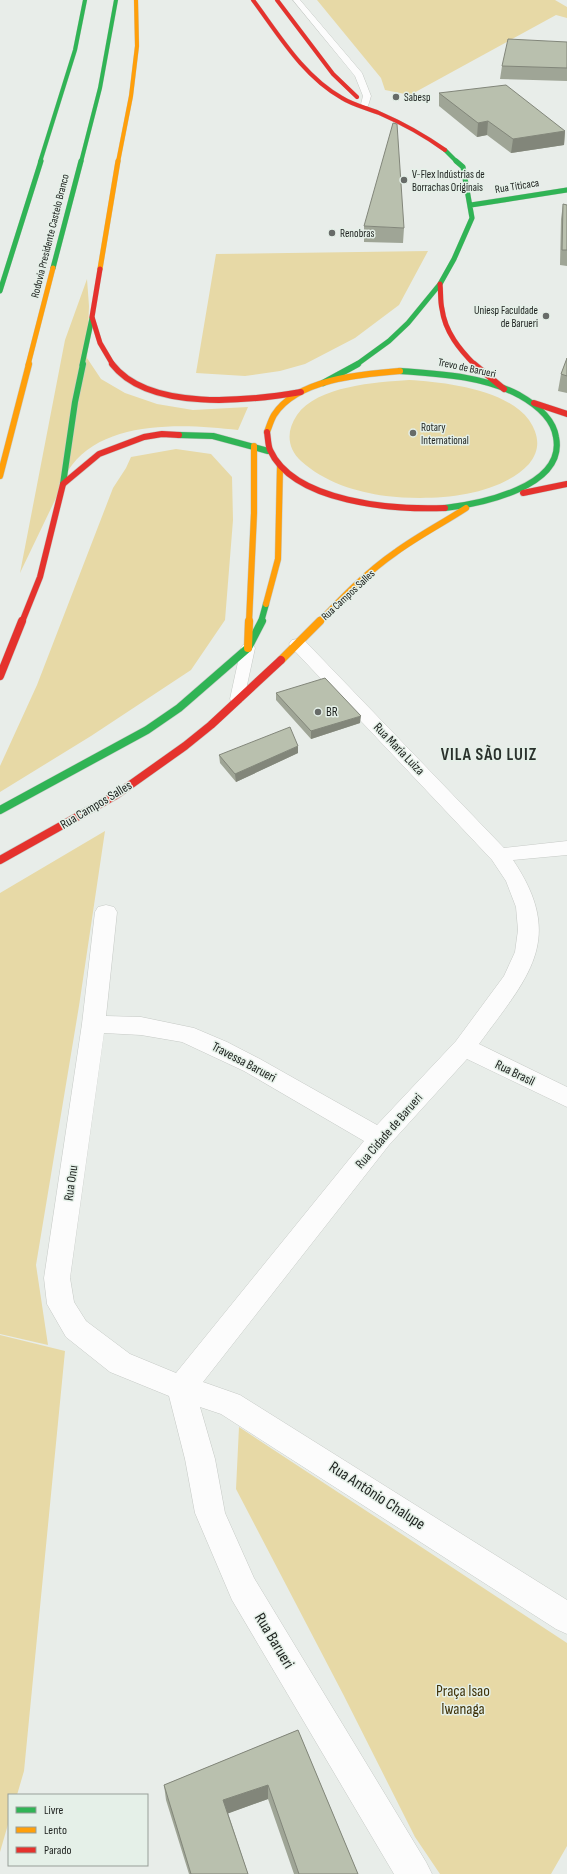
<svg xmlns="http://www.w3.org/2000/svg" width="567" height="1874" font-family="'Sofia Sans Condensed',sans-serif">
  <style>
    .green { fill: #e7d9a6 }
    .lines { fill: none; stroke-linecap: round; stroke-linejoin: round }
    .lane-casing { stroke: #c6cac6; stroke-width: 1 }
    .street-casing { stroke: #c6cac6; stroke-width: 1 }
    .fast-far3-casing { stroke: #c6cac6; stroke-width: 4.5 }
    .fast-far2-casing { stroke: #c6cac6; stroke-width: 5.5 }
    .fast-far1-casing { stroke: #c6cac6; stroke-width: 7 }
    .fast-casing { stroke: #c6cac6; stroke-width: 9 }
    .slow-far3-casing { stroke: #c6cac6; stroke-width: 4.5 }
    .slow-far2-casing { stroke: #c6cac6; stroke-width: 5.5 }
    .slow-far1-casing { stroke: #c6cac6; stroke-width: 7 }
    .slow-casing { stroke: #c6cac6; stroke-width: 9 }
    .jam-far3-casing { stroke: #c6cac6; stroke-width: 4.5 }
    .jam-far2-casing { stroke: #c6cac6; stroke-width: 5.5 }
    .jam-far1-casing { stroke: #c6cac6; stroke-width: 7 }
    .jam-casing { stroke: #c6cac6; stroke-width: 9 }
    .lane { fill: #fcfcfc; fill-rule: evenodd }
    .street { fill: #fcfcfc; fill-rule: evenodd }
    .fast-far3 { stroke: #30b455; stroke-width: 4 }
    .fast-far2 { stroke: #30b455; stroke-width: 5 }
    .fast-far1 { stroke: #30b455; stroke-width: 6 }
    .fast { stroke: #30b455; stroke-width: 8 }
    .slow-far3 { stroke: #ff9f0a; stroke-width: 4 }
    .slow-far2 { stroke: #ff9f0a; stroke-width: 5 }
    .slow-far1 { stroke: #ff9f0a; stroke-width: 6 }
    .slow { stroke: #ff9f0a; stroke-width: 8 }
    .jam-far3 { stroke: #e5322d; stroke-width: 4 }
    .jam-far2 { stroke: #e5322d; stroke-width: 5 }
    .jam-far1 { stroke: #e5322d; stroke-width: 6 }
    .jam { stroke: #e5322d; stroke-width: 8 }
    .wall { fill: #9fa596 }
    .shaded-wall { fill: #82867a }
    .building { fill: #b9c0ae; stroke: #82867a }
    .poi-dot { fill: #676b68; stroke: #e5f0e8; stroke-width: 1.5 }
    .labels { text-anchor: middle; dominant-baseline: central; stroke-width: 3; stroke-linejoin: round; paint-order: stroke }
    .far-poi-label { font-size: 11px; fill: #212522; stroke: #e5f0e8; text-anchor: start }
    .far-street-label { font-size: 11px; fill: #212522; stroke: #e5f0e8 }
    .poi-label { font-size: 13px; fill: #212522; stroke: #e5f0e8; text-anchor: start }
    .street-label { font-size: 13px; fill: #212522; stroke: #e5f0e8 }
    .near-street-label { font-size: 16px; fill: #212522; stroke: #e5f0e8 }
    .near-park-label { font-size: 16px; fill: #403309; stroke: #e5f0e8 }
    .district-label { font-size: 17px; font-weight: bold; letter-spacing: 1px; fill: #2a312c; stroke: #e5f0e8 }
  </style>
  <rect width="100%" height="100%" fill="#e8ede9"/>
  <path class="green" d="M 317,0 L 555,0 L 567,7 L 567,18 L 556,15 L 410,95 L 385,90 L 381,78 Z
    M 428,251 L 399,305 L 355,338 L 305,364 L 280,371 L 245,376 L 196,373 L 216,254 Z
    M 87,279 L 89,306 L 87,358 L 101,379 L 125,393 L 157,404 L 193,410 L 248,407 L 238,430 C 187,424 107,419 72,465 C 65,474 61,488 56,498 C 44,523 32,548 20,573 L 65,340 Z
    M 409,380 C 444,382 506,389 529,420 C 539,435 541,449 529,464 C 497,498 430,501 386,496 C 356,492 324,482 301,461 C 287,448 286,431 297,415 C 317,386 376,382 409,380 Z
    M 176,449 L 211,454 L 232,477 L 233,520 L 225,620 L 191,670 L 91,736 L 0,792 L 0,766 L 37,685 L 113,488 L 126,468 L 131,457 Z
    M 105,831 L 79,1006 L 36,1265 L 48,1345 L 0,1334 L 0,893 Z
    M 0,1335 L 65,1351 L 24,1771 L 17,1795 L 9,1795 L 9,1821 L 0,1852 Z
    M 239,1427 L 567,1643 L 567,1846 L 551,1874 L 440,1874 L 415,1837 L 343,1694 L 236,1489 Z"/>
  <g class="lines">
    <defs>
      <path id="lane" d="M 293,0 L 300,0 L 362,73 L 371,96 L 368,106 L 365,106 L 361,104 L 363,96 L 355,76 Z
        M 248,644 L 253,645 L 255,648 L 244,699 L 242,702 L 232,702 L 230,699 L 241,648 L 243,645 Z"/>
      <path id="street" d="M 298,639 L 304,640 L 504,848 L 567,841 L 567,855 L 513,860 C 567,940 527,978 479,1044 L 567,1087 L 567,1107 L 467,1059 L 389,1145 L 203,1382 L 240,1395 L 567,1600 L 567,1634 L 556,1629 L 221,1414 L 200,1407 L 215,1459 L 225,1513 L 254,1578 L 426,1862 L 432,1874 L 394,1874 L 232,1600 L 195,1513 L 185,1459 L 169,1396 L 110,1372 L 66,1337 L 47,1304 L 44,1278 L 82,1024 L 95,912 L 98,907 L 106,905 L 114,907 L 117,912 L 106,1016 L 141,1017 L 194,1028 L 227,1042 L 260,1059 L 377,1125 L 456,1041 L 504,976 L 515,952 L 518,930 L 516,907 L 506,881 L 492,860 L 292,648 L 289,644 L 292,640 ZM 104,1033 L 141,1035 L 182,1042 L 244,1071 L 364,1141 L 176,1373 L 130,1354 L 86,1321 L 74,1302 L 70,1278 Z"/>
      <path id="fast-far3" d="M 445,150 L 457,162
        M 40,162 L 75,50 L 85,0
        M 81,162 L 100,88 L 116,0"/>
      <path id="fast-far2" d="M 471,205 L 567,190
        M 53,268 L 81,161
        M 0,291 L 41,161
        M 82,365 L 92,318
        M 356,365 L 389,341 L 408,323 L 440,284 L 454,259 L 472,218 L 463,167 L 456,161"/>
      <path id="fast-far1" d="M 400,371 C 440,374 483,376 519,395 C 535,404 553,417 556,437 C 566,487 480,504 445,508
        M 323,383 L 358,364
        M 179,435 L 213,436 L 268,451
        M 63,484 L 75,402 L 83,364
        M 261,622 L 266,604"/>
      <path id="fast" d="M 0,810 L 147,730 L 179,708 L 248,648 L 262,621"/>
      <path id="slow-far3" d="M 118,162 L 131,96 L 137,46 L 136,0"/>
      <path id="slow-far2" d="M 100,269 L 118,161
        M 28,365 L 53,268"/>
      <path id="slow-far1" d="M 267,432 C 269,427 271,420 274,415 C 297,379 362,374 400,371
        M 0,476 L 29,364
        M 266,604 L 278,559 L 280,466
        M 249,622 L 254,513 L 254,446
        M 319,622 C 343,597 367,572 396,552 C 418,536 443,523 466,508"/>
      <path id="slow" d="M 248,648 L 249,621
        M 281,660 L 320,621"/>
      <path id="jam-far3" d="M 253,0 C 279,35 303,76 342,98 C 353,105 367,108 379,113 C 402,123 424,135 445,150
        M 277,0 L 333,74 L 357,97"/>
      <path id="jam-far2" d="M 100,269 L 92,317 L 100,343 L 113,365
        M 440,284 C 441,292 440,301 442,309 C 445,332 460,350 475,365"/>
      <path id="jam-far1" d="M 112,364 C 149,412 249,401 301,392
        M 474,364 L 504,389
        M 534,403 L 567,414
        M 267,432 C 268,438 268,445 270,450 C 294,503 395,510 445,508
        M 523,493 L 567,484
        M 22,622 L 40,577 L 63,484 L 99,454 L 144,437 L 162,434 L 179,435"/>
      <path id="jam" d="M 0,676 L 22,621
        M 0,860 L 116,795 L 185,746 L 211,725 L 281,660"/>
    </defs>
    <use href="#lane" class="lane-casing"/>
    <use href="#street" class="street-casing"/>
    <use href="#fast-far3" class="fast-far3-casing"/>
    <use href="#fast-far2" class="fast-far2-casing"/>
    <use href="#fast-far1" class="fast-far1-casing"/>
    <use href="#fast" class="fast-casing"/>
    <use href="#slow-far3" class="slow-far3-casing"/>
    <use href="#slow-far2" class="slow-far2-casing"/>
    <use href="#slow-far1" class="slow-far1-casing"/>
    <use href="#slow" class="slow-casing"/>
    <use href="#jam-far3" class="jam-far3-casing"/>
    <use href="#jam-far2" class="jam-far2-casing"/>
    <use href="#jam-far1" class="jam-far1-casing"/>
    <use href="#jam" class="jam-casing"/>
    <use href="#lane" class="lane"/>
    <use href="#street" class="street"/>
    <use href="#fast-far3" class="fast-far3"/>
    <use href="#fast-far2" class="fast-far2"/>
    <use href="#fast-far1" class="fast-far1"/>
    <use href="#fast" class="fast"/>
    <use href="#slow-far3" class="slow-far3"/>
    <use href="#slow-far2" class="slow-far2"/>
    <use href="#slow-far1" class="slow-far1"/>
    <use href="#slow" class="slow"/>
    <use href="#jam-far3" class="jam-far3"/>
    <use href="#jam-far2" class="jam-far2"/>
    <use href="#jam-far1" class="jam-far1"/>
    <use href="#jam" class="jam"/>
  </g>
  <path class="wall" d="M 567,42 L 567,81 L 500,79 L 502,66 Z
    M 439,93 L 565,131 L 564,145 L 511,153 L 487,135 L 477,137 L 439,106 Z
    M 563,204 L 567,205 L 567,266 L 560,265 L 561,219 Z
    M 364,226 L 404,228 L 403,243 L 364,242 Z
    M 567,358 L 567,393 L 558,391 L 561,374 Z
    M 276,693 L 360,723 L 311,739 L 276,700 Z
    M 298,753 L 236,782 L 220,763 L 219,755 Z
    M 298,1730 L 358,1874 L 294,1874 L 268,1799 L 228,1813 L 248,1874 L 189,1874 L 166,1800 L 164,1785 Z"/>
  <path class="shaded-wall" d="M 488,121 L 487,135 L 477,137 L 478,123 Z
    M 565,131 L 564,145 L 511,153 L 513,139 Z
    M 361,716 L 360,723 L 311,739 L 311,731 Z
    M 298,746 L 298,753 L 236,782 L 235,774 Z
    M 268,1785 L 268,1799 L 224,1815 L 223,1800 Z"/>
  <path class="building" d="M 508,39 L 567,42 L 567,68 L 502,66 Z
    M 506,85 L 565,131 L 513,139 L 488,121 L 478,123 L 439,93 Z
    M 393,123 L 397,124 L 404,228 L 364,226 Z
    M 563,204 L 567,205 L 567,250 L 562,250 Z
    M 567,358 L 567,376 L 561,374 Z
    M 325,678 L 361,716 L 311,731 L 276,693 Z
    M 290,727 L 298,746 L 235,774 L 219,755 Z
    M 298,1730 L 358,1874 L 299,1874 L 268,1785 L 223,1800 L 248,1874 L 191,1874 L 164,1785 Z"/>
  <g class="poi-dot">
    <circle cx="396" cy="97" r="4"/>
    <circle cx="404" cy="180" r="4"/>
    <circle cx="332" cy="233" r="4"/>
    <circle cx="546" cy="316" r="4"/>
    <circle cx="413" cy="433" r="4"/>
    <circle cx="318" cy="712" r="4"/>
  </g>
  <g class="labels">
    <g class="far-poi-label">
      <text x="404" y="97">Sabesp</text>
      <text x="412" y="174">V-Flex Indústrias de<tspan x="412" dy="13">Borrachas Originais</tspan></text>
      <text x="340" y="233">Renobras</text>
      <text x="538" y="310" text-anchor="end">Uniesp Faculdade<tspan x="538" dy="13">de Barueri</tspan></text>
      <text x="421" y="427">Rotary<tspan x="421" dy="13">International</tspan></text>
    </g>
    <g class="far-street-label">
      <text transform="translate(517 186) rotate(-9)">Rua Titicaca</text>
      <text transform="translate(50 236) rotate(-76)">Rodovia Presidente Castelo Branco</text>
      <text transform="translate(467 368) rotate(12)">Trevo de Barueri</text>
      <text transform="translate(348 595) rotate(-43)">Rua Campos Salles</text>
    </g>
    <g class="poi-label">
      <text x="326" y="712">BR</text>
    </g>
    <g class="street-label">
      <text transform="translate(399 749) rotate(46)">Rua Maria Luiza</text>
      <text transform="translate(96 805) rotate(-31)">Rua Campos Salles</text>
      <text transform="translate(244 1062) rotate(28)">Travessa Barueri</text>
      <text transform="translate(515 1073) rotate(26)">Rua Brasil</text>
      <text transform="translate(389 1131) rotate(-49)">Rua Cidade de Barueri</text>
      <text transform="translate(71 1183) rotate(-82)">Rua Onu</text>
    </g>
    <g class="near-street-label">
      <text transform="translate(377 1496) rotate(33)">Rua Antônio Chalupe</text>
      <text transform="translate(274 1641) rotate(59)">Rua Barueri</text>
    </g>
    <g class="near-park-label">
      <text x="463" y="1691">Praça Isao<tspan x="463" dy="18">Iwanaga</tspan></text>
    </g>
    <g class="district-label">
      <text x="489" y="755">VILA SÃO LUIZ</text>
    </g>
  </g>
  <rect x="8" y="1794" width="140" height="72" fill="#e5f0e8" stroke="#979f99"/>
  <rect x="16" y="1807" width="20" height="6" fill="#30b455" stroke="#979f99"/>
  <text x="44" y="1814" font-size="12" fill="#212522">Livre</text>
  <rect x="16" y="1827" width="20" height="6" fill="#ff9f0a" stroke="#979f99"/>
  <text x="44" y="1834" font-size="12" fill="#212522">Lento</text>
  <rect x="16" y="1847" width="20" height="6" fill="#e5322d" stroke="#979f99"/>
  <text x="44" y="1854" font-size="12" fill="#212522">Parado</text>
</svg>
